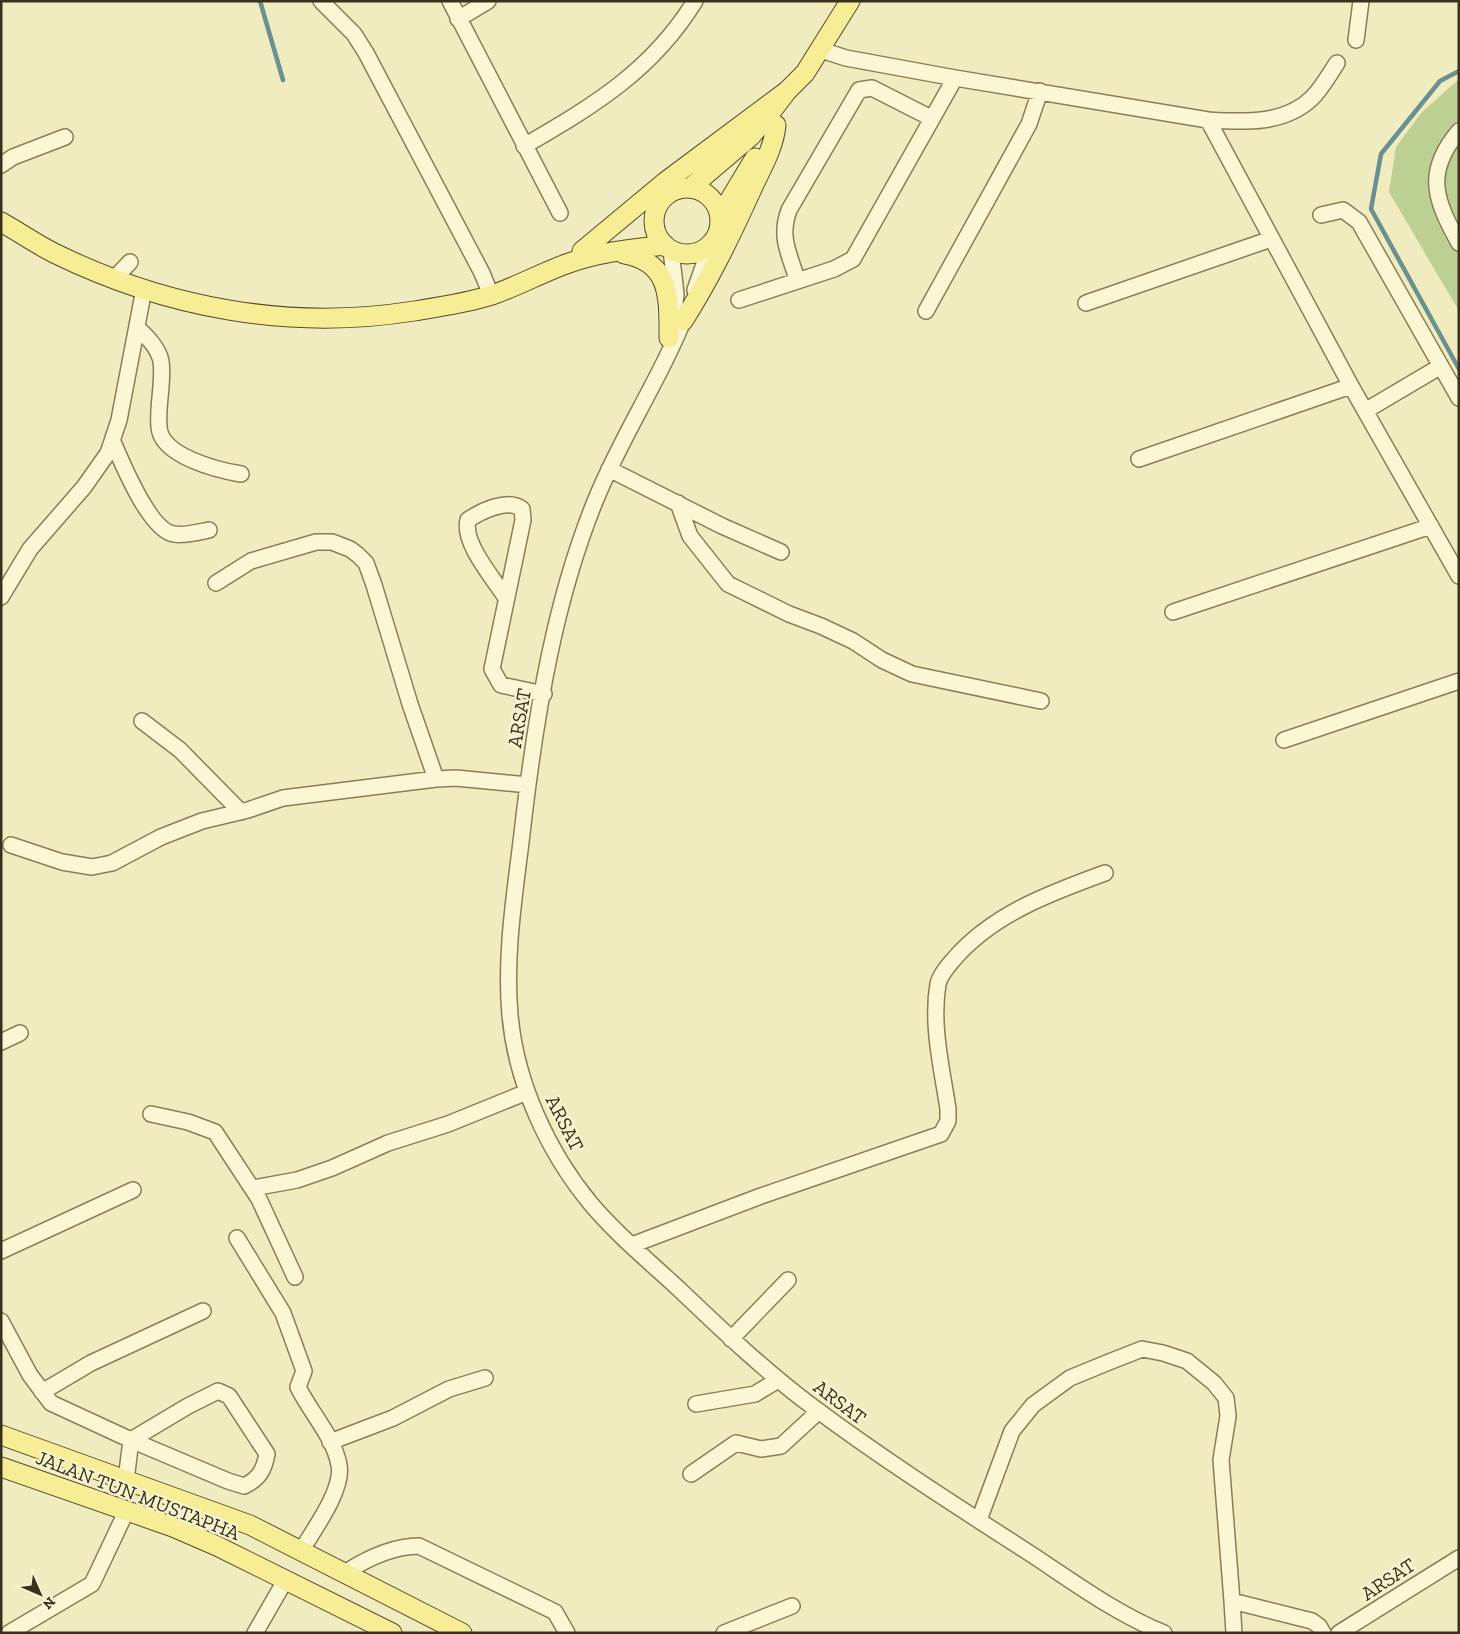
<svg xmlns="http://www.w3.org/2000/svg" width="1460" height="1634" font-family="'Zilla Slab',serif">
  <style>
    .garden { fill: #bcd093 }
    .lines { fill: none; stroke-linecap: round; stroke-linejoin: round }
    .stream { stroke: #6a9190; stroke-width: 4.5 }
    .minor-casing { stroke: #8b7d57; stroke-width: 18 }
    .major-casing { stroke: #584a2b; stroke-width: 21 }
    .minor { stroke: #fbf7d4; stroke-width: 15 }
    .major { stroke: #f7ed95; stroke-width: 19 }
    .labels { text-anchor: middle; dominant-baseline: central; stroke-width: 4.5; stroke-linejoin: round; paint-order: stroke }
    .street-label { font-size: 20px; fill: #3a311c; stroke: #f8f4d0 }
  </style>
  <rect width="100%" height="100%" fill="#f1ecc0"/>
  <path class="garden" d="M 1459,79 L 1459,311 L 1389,192 L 1396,147 L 1421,113 Z"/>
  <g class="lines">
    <path class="stream" d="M 260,1 L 283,80
      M 1459,71 L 1440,81 L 1381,154 L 1371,209 L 1459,369"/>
    <defs>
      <path id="minor" d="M 321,1 L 354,34 L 366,53 L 482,273 L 491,295
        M 450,1 L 560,213
        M 458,19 L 488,1
        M 1356,40 L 1361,1
        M 821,50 L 846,58 L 955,78 L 1208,120 C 1243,122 1284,125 1312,98 C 1322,88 1329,75 1337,63
        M 1208,120 L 1351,386 L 1459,576
        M 1459,131 C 1424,172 1435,200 1459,243
        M 524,146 C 593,106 652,71 695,1
        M 1,165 L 13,157 L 65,137
        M 1321,215 L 1343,210 L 1359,222 L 1459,398
        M 671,250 L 676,294 L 674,314
        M 114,279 L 130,262
        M 797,279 C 789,253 779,237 789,210 L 859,90 L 872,88 L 931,118
        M 695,290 L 711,244
        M 739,300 L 834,269 L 853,259 L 955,78
        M 1086,303 L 1271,239
        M 687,311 C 662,376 622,435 596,499 C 555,599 537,709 524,816 C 517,882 504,949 510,1015 C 516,1083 548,1152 591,1204 C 618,1236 651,1263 681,1291 C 724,1332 766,1372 813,1407 C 880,1457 950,1502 1020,1547 C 1067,1577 1112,1612 1164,1633
        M 926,311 L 1029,124 L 1040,91
        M 137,327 C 146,336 158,347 161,361 C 164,381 157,406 159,427 C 161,456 217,470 241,474
        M 1365,411 L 1441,366
        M 113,442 C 122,463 150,531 174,534 C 185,536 199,532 209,530
        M 1139,459 L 1351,386
        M 609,469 L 722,526 L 781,552
        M 678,503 L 690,536 L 728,584 L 789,614 L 821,626 L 853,641 L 882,660 L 912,674 L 1041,701
        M 216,583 L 251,561 L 316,542 L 332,542 L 350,549 L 358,555 L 366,563 L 374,585 L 410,704 L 436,779
        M 1,597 L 30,549 L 84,487 L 108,453 L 119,420 L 144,289
        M 506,598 C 494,579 462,543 468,520 C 481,511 508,498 522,509 L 523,520 L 492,669 L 501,685 L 544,694
        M 1173,612 L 1431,526
        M 142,721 L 180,750 L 241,812
        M 1284,740 L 1459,681
        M 11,845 L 62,862 L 92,867 L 112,863 L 161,837 L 202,821 L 248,810 L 283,798 L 436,779 L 456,778 L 528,785
        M 1,1042 L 20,1033
        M 151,1114 L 188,1122 L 215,1132 L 259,1199 L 295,1277
        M 253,1188 L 297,1180 L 332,1168 L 388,1143 L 448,1124 L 527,1092
        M 237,1238 L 283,1313 L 304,1371 L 298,1387 C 310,1412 334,1437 339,1465 C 344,1489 313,1531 301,1551
        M 632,1245 L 761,1196 L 941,1134 L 948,1121 L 948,1109 C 942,1069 931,1025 938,984 C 940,975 948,966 954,959 C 993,914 1050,893 1105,873
        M 1,1251 L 133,1190
        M 1,1321 L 30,1375 L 51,1403 L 131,1440 L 126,1480
        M 731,1339 L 788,1280
        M 218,1391 L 229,1396 L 267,1454 C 264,1470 259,1479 244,1486 L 228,1481 L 131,1440 L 188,1406 Z
        M 42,1392 L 91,1363 L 203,1311
        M 696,1404 L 755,1394 L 778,1380
        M 330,1442 L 393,1418 L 449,1389 L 485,1378
        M 691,1474 L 736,1443 L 761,1449 L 781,1446 L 819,1411
        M 979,1520 L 1012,1431 L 1033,1405 L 1070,1378 L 1109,1362 L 1142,1349 L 1163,1353 L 1187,1361 L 1214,1383 L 1226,1398 L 1228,1416 L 1221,1460 L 1232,1601 L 1312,1621 L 1319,1626 L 1323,1633
        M 346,1572 C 368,1558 393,1546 419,1546 L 555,1612 L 567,1633
        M 1232,1601 L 1234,1633
        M 9,1633 L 92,1584 L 126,1512
        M 255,1633 L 286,1579
        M 724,1633 L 792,1606
        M 1339,1633 L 1459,1558"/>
      <path id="major" d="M 690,188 L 751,136 L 768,116 L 787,91 L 805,73 L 850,1
        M654 221a33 33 0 1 1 66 0a33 33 0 1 1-66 0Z
        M 720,216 L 755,158
        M 1,222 C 19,232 36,244 54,253 C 166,308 290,331 414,311 C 439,307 467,303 492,295 C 518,286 543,272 569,263 C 600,252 632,249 665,245
        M 582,251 L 665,182 L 787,91
        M 624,254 C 671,262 669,298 669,338
        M 683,321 C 710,279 731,235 752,189 C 761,169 774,148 776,125
        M 1,1435 L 250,1525 L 462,1633
        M 1,1467 L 173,1527 L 217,1546 L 392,1633"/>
    </defs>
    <use href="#minor" class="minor-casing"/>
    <use href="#major" class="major-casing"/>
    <use href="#minor" class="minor"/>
    <use href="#major" class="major"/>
  </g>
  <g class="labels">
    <g class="street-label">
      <text transform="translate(519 718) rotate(-80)">ARSAT</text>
      <text transform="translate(565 1123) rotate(63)">ARSAT</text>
      <text transform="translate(840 1402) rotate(37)">ARSAT</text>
      <text transform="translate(138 1495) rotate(21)">JALAN TUN MUSTAPHA</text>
      <text transform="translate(1388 1579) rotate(-33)">ARSAT</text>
    </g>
  </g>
  <rect width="1460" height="1634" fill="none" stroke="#3a311c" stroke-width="5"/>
  <g transform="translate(40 1594) rotate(135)" stroke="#f8f4d0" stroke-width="4" paint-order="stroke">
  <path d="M0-4L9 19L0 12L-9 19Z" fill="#3a311c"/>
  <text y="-8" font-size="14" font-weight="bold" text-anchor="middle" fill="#3a311c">N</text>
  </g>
</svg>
